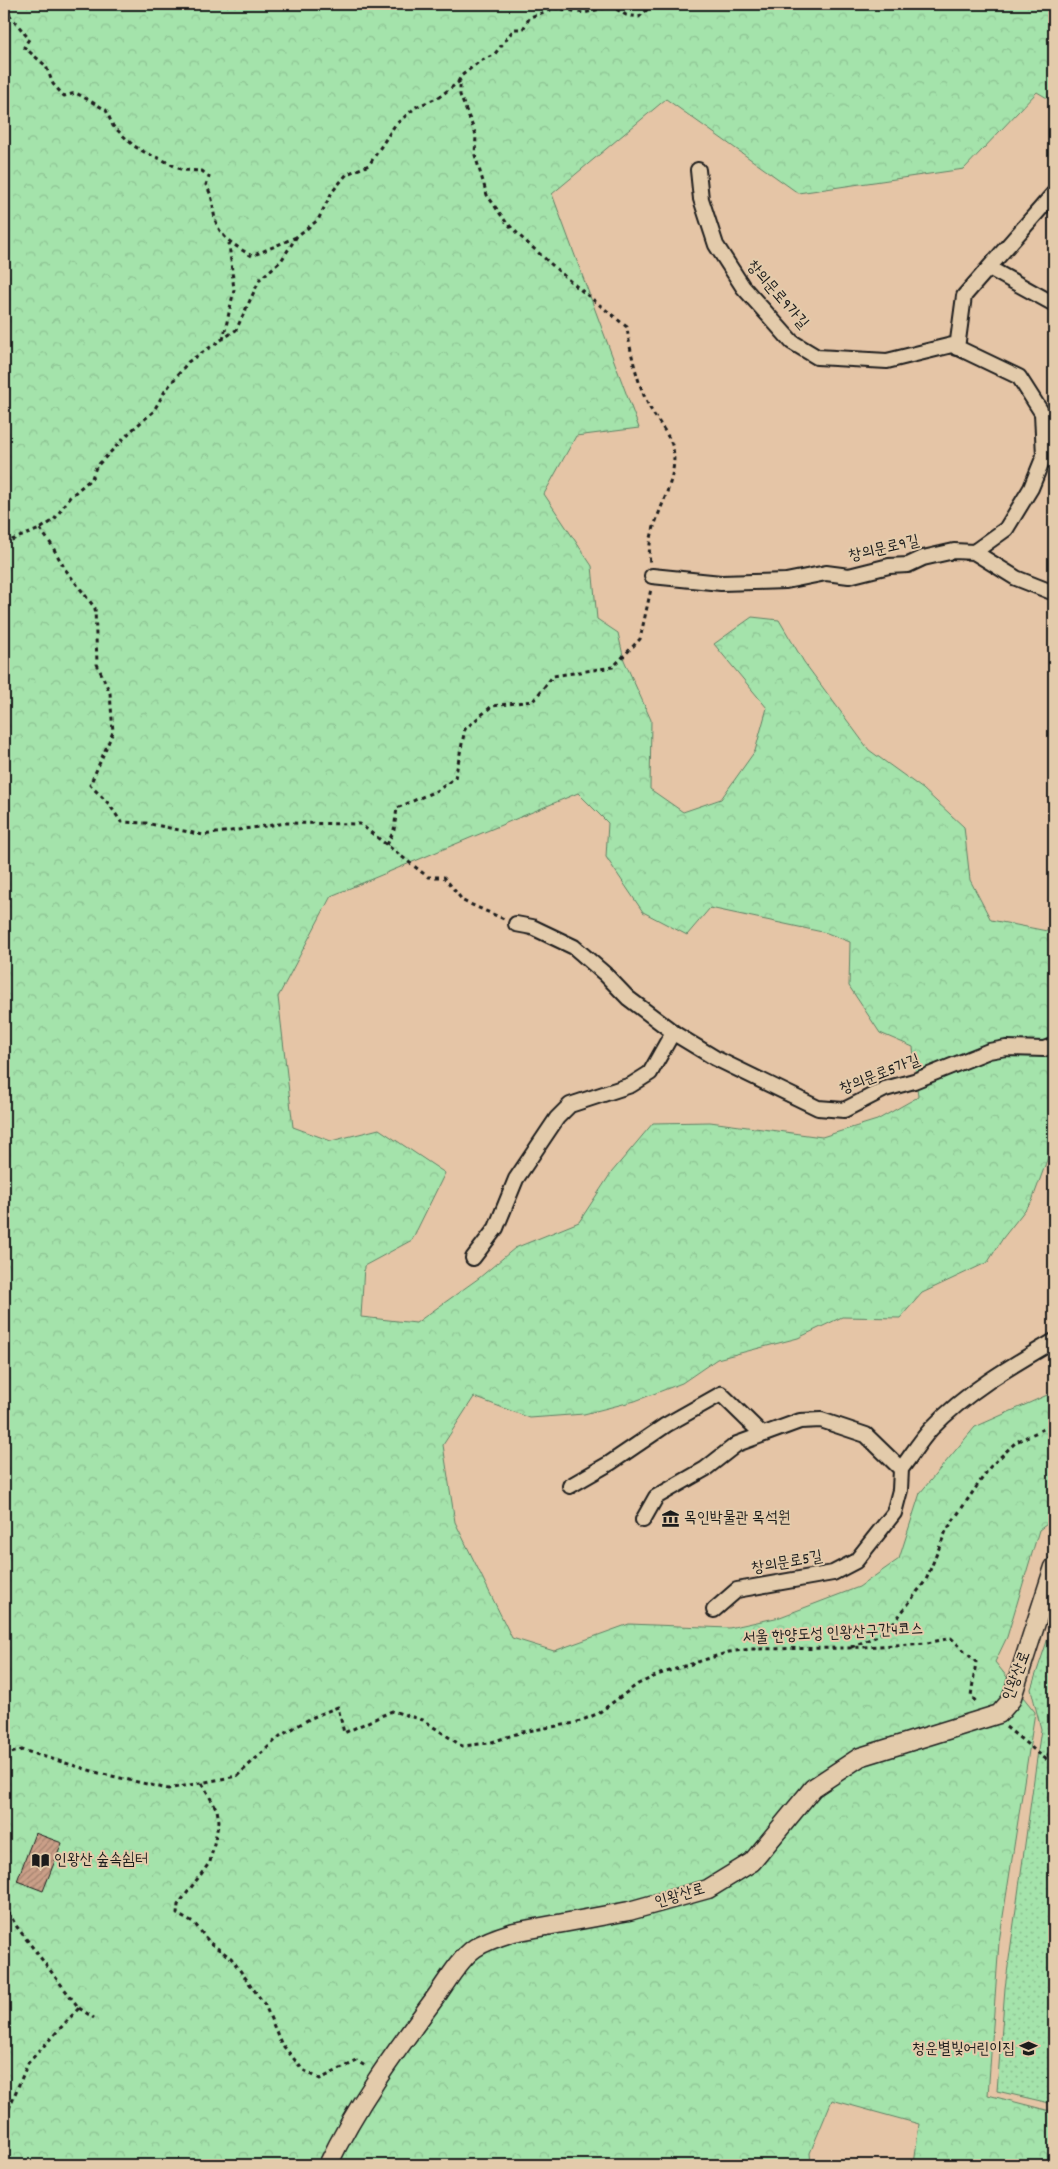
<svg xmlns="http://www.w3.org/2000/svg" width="1058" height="2169" font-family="Dekko,'Poor Story',sans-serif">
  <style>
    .grass { fill: url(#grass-dots); stroke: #608064 }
    .forest { fill: url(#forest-crowns); stroke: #608064; fill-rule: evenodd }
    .building { fill: url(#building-hatch); stroke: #1c1c1c }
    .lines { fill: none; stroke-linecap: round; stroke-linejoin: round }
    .minor-casing { stroke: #1c1c1c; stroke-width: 18 }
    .tertiary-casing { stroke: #1c1c1c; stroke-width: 21 }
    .path { stroke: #1c1c1c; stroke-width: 3; stroke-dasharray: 4 4; stroke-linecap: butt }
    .minor { stroke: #e3cbab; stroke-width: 14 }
    .tertiary { stroke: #e3cbab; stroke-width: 18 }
    .labels { text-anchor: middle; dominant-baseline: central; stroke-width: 4; stroke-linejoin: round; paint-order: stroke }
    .street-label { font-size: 16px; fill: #1c1c1c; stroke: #e3cbab }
    .poi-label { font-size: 16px; fill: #1c1c1c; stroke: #e3cbab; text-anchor: start }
  </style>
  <defs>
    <pattern id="grass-dots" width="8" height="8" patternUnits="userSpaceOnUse" patternTransform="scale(1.25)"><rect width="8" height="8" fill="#a4e3ab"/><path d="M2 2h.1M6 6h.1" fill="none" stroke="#8dc293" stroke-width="1.8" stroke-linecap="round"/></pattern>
    <pattern id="forest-crowns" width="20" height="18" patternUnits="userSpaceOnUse" patternTransform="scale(1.25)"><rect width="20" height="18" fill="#a4e3ab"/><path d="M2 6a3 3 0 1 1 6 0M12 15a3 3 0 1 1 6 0" fill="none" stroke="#8dc293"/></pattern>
    <pattern id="building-hatch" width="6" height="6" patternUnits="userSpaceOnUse" patternTransform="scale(1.25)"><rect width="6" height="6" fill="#ca9f88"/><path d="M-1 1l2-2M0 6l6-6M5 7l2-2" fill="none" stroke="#a3816e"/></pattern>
  </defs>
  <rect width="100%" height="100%" fill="#e5c5a6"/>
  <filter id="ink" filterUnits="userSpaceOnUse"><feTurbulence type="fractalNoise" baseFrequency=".02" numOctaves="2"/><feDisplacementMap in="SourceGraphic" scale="10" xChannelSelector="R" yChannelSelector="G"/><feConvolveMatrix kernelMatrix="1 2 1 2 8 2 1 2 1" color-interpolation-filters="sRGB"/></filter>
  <g filter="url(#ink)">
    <path class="grass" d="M 1054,1620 L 1054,2104 L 997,2091 L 1005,1988 L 1041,1729 L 1031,1689 Z"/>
    <path class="forest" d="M 4,4 L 1054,4 L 1054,102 L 1037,92 L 964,169 L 798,193 L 666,99 L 552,194 L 639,428 L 576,436 L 544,494 L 592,566 L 597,619 L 618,633 L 624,660 L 651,720 L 650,789 L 683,812 L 721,799 L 755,751 L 767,708 L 714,644 L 752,617 L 779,620 L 804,662 L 869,750 L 923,789 L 964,827 L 970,880 L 991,920 L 1052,932 L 1054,937 L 1054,1141 L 1032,1201 L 1003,1238 L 988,1262 L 922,1293 L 900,1318 L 842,1317 L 798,1338 L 717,1359 L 682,1383 L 635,1401 L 584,1414 L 530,1418 L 474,1397 L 443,1445 L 455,1522 L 512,1638 L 554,1651 L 629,1624 L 729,1628 L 780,1617 L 859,1587 L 899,1559 L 920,1493 L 975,1427 L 1054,1392 L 1054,1519 L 1039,1530 L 1007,1637 L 995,1662 L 1035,1712 L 999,1942 L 988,2095 L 1054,2112 L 1054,2165 L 914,2165 L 919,2124 L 832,2100 L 810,2153 L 811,2165 L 4,2165 ZM 578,793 L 608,823 L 606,857 L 643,912 L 687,935 L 710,908 L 827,933 L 850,942 L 849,986 L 880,1033 L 913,1047 L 918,1097 L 877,1120 L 822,1137 L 710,1122 L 653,1123 L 611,1173 L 579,1222 L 515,1248 L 479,1278 L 416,1323 L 361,1317 L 364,1266 L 412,1240 L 445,1173 L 379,1129 L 331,1141 L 293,1127 L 278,997 L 331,896 Z"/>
    <path class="building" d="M 35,1833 L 62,1843 L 43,1891 L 17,1881 Z"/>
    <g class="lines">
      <defs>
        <path id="minor" d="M 698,170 L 701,199 L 716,245 L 743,287 L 792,342 L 817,357 L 887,361 L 952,345 L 1019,377 L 1042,413 L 1044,456 L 1031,488 L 1006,529 L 974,552
          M 989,268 L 1054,304
          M 957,348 L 964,296 L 1054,193
          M 652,576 L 721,583 L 786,581 L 826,573 L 849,576 L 889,566 L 908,565 L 923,558 L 954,551 L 974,552 L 1016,578 L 1054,593
          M 516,924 L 532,927 L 574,947 L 605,974 L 628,998 L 677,1035 L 715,1058 L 818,1108 L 844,1110 L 885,1089 L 914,1081 L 989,1051 L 1006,1048 L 1044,1049 L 1054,1045
          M 473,1258 L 496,1228 L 516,1179 L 557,1118 L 570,1105 L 631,1085 L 650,1073 L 673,1032
          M 901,1469 C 911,1456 920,1441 931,1429 C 966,1392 1011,1366 1054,1341
          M 570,1486 L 610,1463 L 666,1425 L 721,1394 L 762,1434
          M 643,1520 L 656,1497 L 705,1469 L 737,1444 L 800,1421 L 821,1420 L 866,1435 L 901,1469 L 900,1490 L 894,1513 L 856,1561 L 833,1573 L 737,1590 L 714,1610"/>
        <path id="tertiary" d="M 328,2165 C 356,2105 396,2051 435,1998 C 446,1983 460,1958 475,1948 C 487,1940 501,1936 514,1932 L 629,1911 L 708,1889 L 752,1862 L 813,1788 L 860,1757 L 999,1714 L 1011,1700 L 1054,1567"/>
      </defs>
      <use href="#minor" class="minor-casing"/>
      <use href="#tertiary" class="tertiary-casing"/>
      <path class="path" d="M 4,8 L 29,39 L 24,47 L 46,66 L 53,84 L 64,96 L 76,93 L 106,110 L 113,126 L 134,146 L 146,153 L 161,159 L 182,170 L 202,171 L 209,177 L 206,185 C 216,203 211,206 216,222 C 221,239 239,248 252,256 L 296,237
        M 458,82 L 461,76 L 480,61 L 494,55 L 514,29 L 523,29 L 530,17 L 556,8 L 584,13 L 611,6 L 626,15 L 639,17 L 653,4
        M 223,340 L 234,290 L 229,243
        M 40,529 L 51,544 L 65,569 L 95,608 L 97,664 L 110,693 L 113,732 L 90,785 L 109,804 L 121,822 L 146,823 L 203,835 L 286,823 L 360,824 L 428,877 L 444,877 L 463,901 L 504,919
        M 4,543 L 40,529 L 54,520 L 70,497 L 92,478 L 96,467 L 132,430 L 153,412 L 165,391 L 188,362 L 236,330 L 260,279 L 281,261 L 297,236 L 318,220 L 332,192 L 347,174 L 369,165 L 395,125 L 416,107 L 439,97 L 460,81 L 460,95 L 476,135 L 475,155 L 487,195 L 506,222 L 522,238 L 571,282 L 627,327 C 630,352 638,386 650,408 C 656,419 670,436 673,448 C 680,488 644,523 650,563
        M 387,845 L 394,830 L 397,808 L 438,790 L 455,778 L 465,729 L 492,706 L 533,701 L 553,676 L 613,667 L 640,639 L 651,589
        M 851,1647 L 878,1636 L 896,1620 L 926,1580 L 946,1531 L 990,1467 L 1016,1442 L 1054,1424
        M 1006,1727 L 1047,1760 L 1054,1734
        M 4,1755 L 22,1750 L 99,1773 L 168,1789 L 237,1776 L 280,1736 L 311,1718 L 338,1707 L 344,1733 L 392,1711 L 423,1720 L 462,1746 L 489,1743 L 522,1732 L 575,1723 L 597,1714 L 638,1684 L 660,1674 L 729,1652 L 751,1649 L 848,1648 L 927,1643 L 951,1638 L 976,1662 L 971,1696 L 978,1704
        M 202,1783 L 217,1810 L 219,1821 L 210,1862 L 178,1905 L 177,1914 L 195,1924 L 210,1943 L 231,1958 L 265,2005 L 281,2043 L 303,2070 L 320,2079 L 357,2061 L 367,2067
        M 4,1905 L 17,1927 L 79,2008 L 28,2063 L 4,2120
        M 79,2008 L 94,2018"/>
      <use href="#minor" class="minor"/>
      <use href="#tertiary" class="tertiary"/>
    </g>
  </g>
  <defs>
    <symbol id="museum-bare" viewBox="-9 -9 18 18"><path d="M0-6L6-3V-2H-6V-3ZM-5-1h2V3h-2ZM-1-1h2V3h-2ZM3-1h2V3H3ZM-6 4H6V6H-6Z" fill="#1c1c1c" stroke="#e3cbab" stroke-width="2.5" paint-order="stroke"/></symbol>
    <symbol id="library-bare" viewBox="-9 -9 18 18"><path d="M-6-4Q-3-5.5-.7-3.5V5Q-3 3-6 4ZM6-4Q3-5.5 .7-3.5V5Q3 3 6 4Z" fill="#1c1c1c" stroke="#e3cbab" stroke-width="2.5" paint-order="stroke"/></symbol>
    <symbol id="school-bare" viewBox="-9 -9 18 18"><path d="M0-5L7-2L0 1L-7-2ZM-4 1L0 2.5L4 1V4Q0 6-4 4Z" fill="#1c1c1c" stroke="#e3cbab" stroke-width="2.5" paint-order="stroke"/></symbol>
  </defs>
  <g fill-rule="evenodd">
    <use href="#museum-bare" x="658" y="1506" width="25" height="25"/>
    <use href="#library-bare" x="28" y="1848" width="25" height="25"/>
    <use href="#school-bare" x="1016" y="2036" width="25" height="25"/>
  </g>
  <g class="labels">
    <g class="street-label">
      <text transform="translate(777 295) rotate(49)">창의문로9가길</text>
      <text transform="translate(884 549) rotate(-13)">창의문로9길</text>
      <text transform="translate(880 1075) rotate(-21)">창의문로5가길</text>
      <text transform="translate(787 1563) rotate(-10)">창의문로5길</text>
      <text transform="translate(833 1634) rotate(-3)">서울 한양도성 인왕산구간4코스</text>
      <text transform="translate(1017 1676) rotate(-69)">인왕산로</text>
      <text transform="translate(680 1896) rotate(-16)">인왕산로</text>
    </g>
    <g class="poi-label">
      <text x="684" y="1518">목인박물관 목석원</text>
      <text x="54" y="1860">인왕산 숲속쉼터</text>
      <text x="1015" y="2049" text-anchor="end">청운별빛어린이집</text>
    </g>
  </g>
  <rect width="1058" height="2169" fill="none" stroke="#e3cbab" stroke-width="20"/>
  <rect x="10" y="10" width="1038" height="2149" fill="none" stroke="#1c1c1c" stroke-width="2" filter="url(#ink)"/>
</svg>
